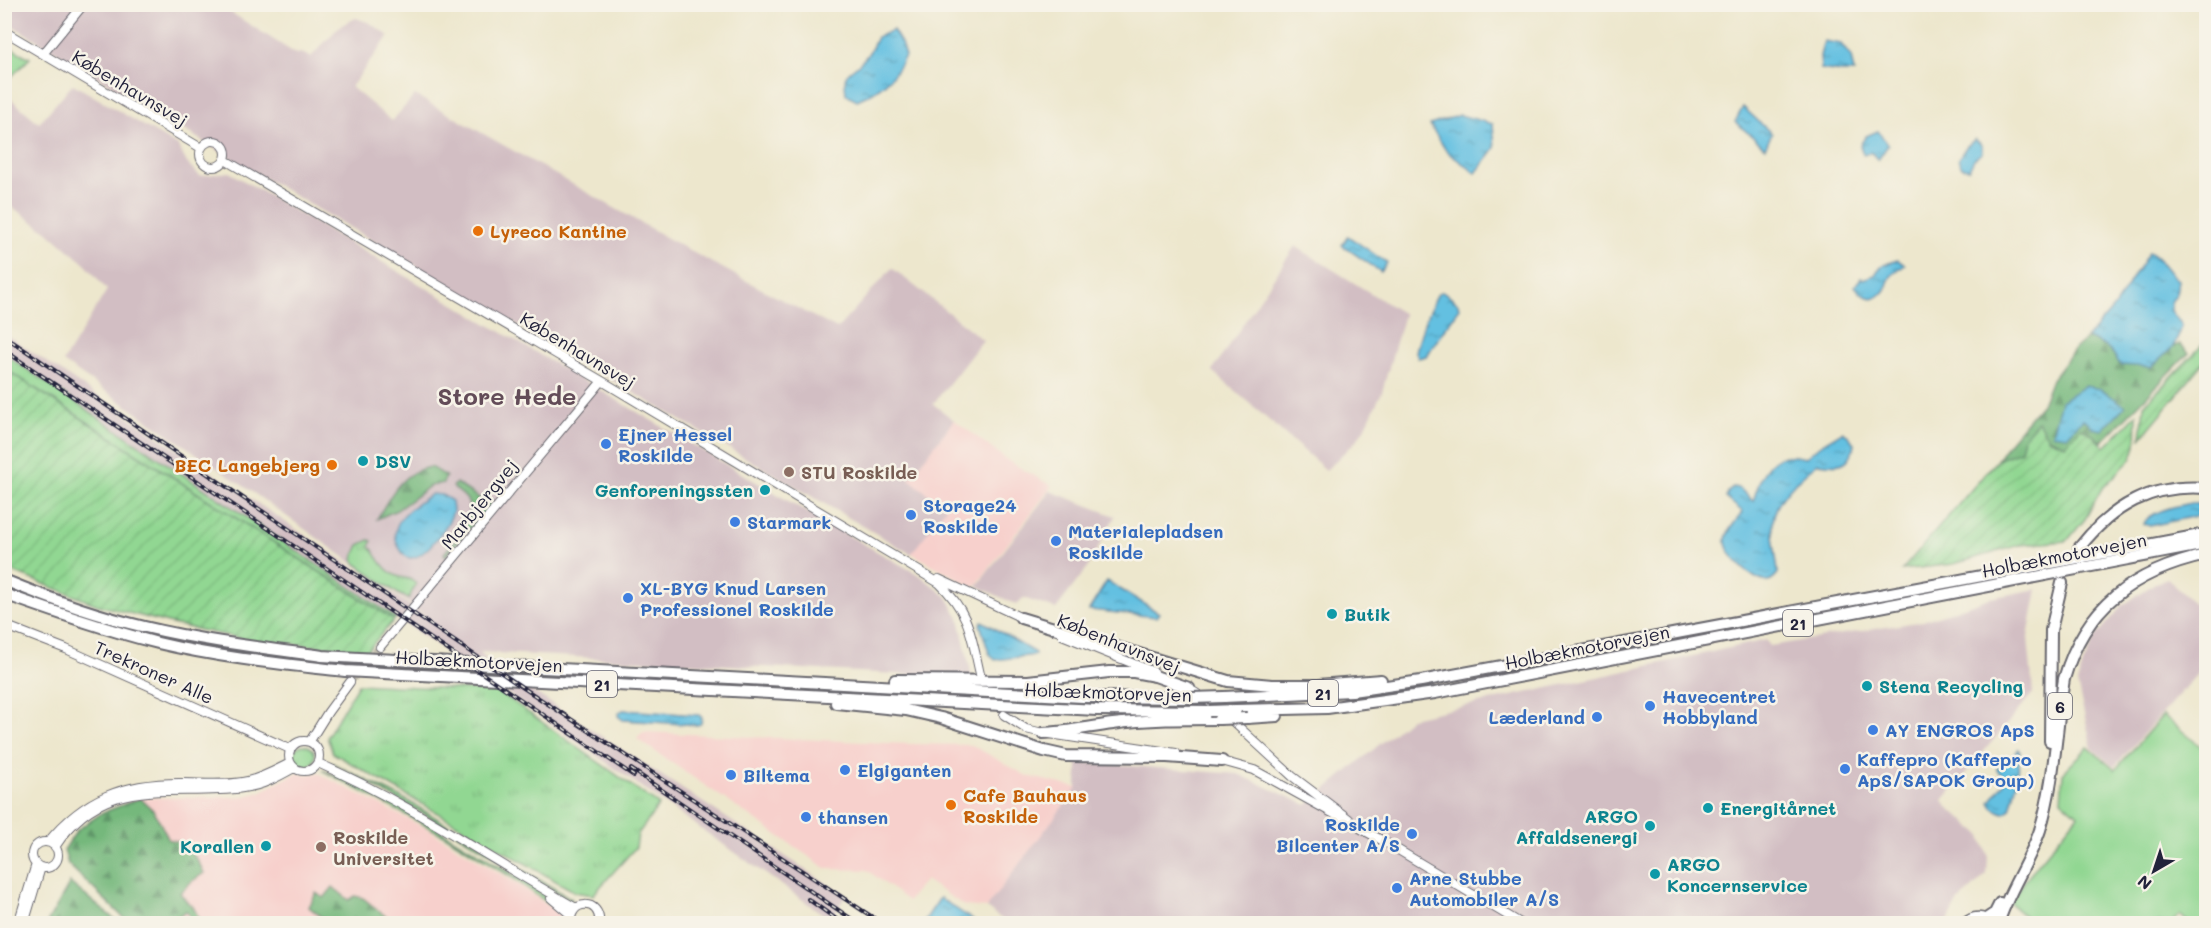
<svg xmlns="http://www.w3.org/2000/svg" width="2211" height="928" font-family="Mali,sans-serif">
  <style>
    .built { fill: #f7d0cc }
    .industrial { fill: #d2bec3 }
    .grass { fill: url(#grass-tufts); stroke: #5a7c66; stroke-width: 1.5 }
    .forest { fill: url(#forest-firs); stroke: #4b6d5c; stroke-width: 1.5 }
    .garden { fill: url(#garden-furrows); stroke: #5a7c66; stroke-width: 1.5 }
    .pitch { fill: #91d792; stroke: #5a7c66; stroke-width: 1.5 }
    .water { fill: url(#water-ripples); stroke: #42718e; stroke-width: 1.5 }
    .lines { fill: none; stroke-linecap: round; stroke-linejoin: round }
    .stream { stroke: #63c0e1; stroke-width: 1.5 }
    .secondary-tunnel { stroke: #c4c0b0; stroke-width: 8; stroke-dasharray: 8 4; stroke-linecap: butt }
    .secondary-casing { stroke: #69676e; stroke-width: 10 }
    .primary-casing { stroke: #69676e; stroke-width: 12 }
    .highway-casing { stroke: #69676e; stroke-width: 14 }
    .secondary { stroke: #fff; stroke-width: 8 }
    .primary { stroke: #fff; stroke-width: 9 }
    .highway { stroke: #fff; stroke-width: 10 }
    .rail-casing { stroke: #22223b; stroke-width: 4 }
    .rail { stroke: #f7f3e8; stroke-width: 1.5; stroke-dasharray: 4.5; stroke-linecap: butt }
    .highway-bridge-casing { stroke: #69676e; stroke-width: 14; stroke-linecap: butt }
    .highway-bridge { stroke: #fff; stroke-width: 10 }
    .food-dot { fill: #e8710a; stroke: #f7f3e8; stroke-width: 2 }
    .shop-dot { fill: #3f7fe0; stroke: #f7f3e8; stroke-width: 2 }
    .culture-dot { fill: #0f9aa8; stroke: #f7f3e8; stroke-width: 2 }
    .education-dot { fill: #8d6e63; stroke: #f7f3e8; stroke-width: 2 }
    .labels { text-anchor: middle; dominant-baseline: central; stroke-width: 5; stroke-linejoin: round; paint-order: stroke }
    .shield { fill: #f7f3e8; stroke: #62616f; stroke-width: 1.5 }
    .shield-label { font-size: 16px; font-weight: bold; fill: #22223b }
    .street-label { font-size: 18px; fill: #22223b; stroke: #f7f3e8 }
    .food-label { font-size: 18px; font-weight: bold; fill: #c56008; stroke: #f7f3e8; text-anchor: start }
    .shop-label { font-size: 18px; font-weight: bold; fill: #366cbe; stroke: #f7f3e8; text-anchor: start }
    .culture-label { font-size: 18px; font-weight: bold; fill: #0d838f; stroke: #f7f3e8; text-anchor: start }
    .education-label { font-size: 18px; font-weight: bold; fill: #785e54; stroke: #f7f3e8; text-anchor: start }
    .district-label { font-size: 24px; font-weight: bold; fill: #634c58; stroke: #f7f3e8 }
  </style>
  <defs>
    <pattern id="grass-tufts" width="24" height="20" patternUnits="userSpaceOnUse" patternTransform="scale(1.5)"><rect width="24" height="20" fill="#91d792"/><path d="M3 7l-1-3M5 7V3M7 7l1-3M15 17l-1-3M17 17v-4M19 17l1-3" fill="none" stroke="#7db87f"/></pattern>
    <pattern id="forest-firs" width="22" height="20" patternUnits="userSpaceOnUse" patternTransform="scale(1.5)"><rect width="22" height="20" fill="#74b87c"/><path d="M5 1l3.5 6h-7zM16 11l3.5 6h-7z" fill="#5f9567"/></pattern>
    <pattern id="garden-furrows" width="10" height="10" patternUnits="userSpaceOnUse" patternTransform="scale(1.5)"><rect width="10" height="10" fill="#91d792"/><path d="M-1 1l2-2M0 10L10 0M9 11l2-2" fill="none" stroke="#7db87f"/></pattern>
    <pattern id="water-ripples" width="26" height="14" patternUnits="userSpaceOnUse" patternTransform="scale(1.5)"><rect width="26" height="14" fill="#63c0e1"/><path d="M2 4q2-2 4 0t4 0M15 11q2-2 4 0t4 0" fill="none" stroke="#519cb8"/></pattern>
  </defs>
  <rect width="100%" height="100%" fill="#f7f3e8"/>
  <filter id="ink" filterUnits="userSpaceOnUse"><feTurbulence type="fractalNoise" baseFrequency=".0167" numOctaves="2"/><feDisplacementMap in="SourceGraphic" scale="12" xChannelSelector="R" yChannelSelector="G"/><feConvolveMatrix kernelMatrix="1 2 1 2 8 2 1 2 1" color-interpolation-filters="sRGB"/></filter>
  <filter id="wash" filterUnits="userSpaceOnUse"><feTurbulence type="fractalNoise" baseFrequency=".008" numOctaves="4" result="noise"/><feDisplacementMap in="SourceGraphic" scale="24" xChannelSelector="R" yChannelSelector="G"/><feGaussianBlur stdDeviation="1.35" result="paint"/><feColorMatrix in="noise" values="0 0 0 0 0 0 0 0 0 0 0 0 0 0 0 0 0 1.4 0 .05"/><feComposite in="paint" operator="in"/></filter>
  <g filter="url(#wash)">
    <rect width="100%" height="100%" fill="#ede7cd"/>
    <path class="built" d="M 954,420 L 1010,462 L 1052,486 L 974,588 L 870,530 Z
      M 643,732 L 910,744 L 972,745 L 1027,776 L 1078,788 L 986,908 L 965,906 L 925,880 L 908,901 L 867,870 L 827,869 L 637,739 Z
      M 297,773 L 305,775 L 318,773 L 429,830 L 522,887 L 561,915 L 565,923 L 168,923 L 186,911 L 188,903 L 180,893 L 191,882 L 201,867 L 169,840 L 154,811 L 140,798 L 241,797 L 260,792 Z"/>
    <path class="industrial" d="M 4,5 L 219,5 L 296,54 L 301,53 L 311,57 L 340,26 L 356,18 L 370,23 L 389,36 L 351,87 L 392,121 L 415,95 L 692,252 L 837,329 L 892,268 L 983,340 L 933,404 L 954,420 L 909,479 L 946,508 L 911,554 L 237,162 L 5,21 Z
      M 73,84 L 178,146 L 187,163 L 200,176 L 229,172 L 819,519 L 921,576 L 947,597 L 959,618 L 972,678 L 480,652 L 487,660 L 459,660 L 5,354 L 5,334 L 445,629 L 258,496 L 63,362 L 107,290 L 86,265 L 52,235 L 5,202 L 4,93 L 39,123 Z
      M 1295,246 L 1404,314 L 1382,392 L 1366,426 L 1356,441 L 1326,470 L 1212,371 Z
      M 1050,491 L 1115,516 L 1088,567 L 1056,609 L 1023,598 L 1017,605 L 977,586 Z
      M 2168,579 L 2206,615 L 2206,664 L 2114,767 L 2092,748 L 2077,683 L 2082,667 L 2096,636 L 2123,605 L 2155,583 Z
      M 2037,589 L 2028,637 L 2033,693 L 1943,800 L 1948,807 L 1980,834 L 1988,855 L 1987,874 L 1958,902 L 1947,923 L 1009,924 L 986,908 L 1077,788 L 1077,762 L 1238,774 L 1307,805 L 1411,718 L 1766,640 L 1770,646 L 1923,621 L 1990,598 Z
      M 497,686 L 526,687 L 846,896 L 830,919 Z"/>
    <path class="grass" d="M 5,45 L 30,58 L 5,83 Z
      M 4,354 L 396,618 L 394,620 L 5,369 Z
      M 369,540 L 372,541 L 370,546 C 378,557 384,571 397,576 C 405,579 410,577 416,584 L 409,598 L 400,595 L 355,563 L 353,558 L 359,545 Z
      M 358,684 L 498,691 L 659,805 L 638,834 L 636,847 L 593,895 L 575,892 L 333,753 L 327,737 Z
      M293 756a11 11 0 1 1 22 0a11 11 0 1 1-22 0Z
      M 330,762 L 406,800 L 572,899 L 571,901 L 422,813 Z
      M 322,770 C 372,786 423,820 468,847 C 501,867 535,886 564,911 L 562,913 L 513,878 L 451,839 Z"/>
    <path class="forest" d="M 2087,338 C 2105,345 2111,348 2120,365 L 2180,344 L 2189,353 L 2102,442 L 2093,435 L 2065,445 L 2048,438 L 2024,437 L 2021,451 L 1997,460 L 2010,441 L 2043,402 L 2052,379 L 2074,350 Z
      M 431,467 L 446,476 L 443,483 L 430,486 L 397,510 L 377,519 C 390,496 402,470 431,467 Z
      M 456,483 L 482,500 L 493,501 L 446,556 L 444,554 L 446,551 C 457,538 476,518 467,500 C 464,495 457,491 453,487 Z
      M 140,798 L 154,811 L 169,840 C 184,839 199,861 204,873 L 191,882 L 180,893 L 188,903 L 192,905 L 200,920 L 194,923 L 186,911 L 168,923 L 129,923 L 68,864 L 64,850 L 77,830 L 102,813 Z
      M 70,883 L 119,923 L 47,923 Z
      M 333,887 L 349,900 L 355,896 L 363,898 L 394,923 L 329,923 L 309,907 L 316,893 L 324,898 Z"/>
    <path class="garden" d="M 2206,341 L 2206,360 L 2141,438 L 2144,405 Z
      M 5,369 L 394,620 L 367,651 L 248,640 L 172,624 L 98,605 L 5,569 Z
      M 2137,414 L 2136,446 L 2132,458 L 2101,490 L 2085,519 L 2067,541 L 2020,545 L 1954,564 L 1902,570 L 1997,460 L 2021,451 L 2024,437 L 2038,421 L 2048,438 L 2065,445 L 2081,428 L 2093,435 L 2105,447 Z"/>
    <path class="pitch" d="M 2163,715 L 2206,751 L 2206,923 L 2189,923 L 2180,915 L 2171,923 L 2032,923 L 2010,903 L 2025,880 L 2078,815 L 2061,800 L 2063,773 L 2088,747 L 2115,770 Z"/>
    <path class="water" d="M 893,30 L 901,43 L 905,56 C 893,79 881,90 857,100 L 846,94 C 843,69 847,76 861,62 C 869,55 873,46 877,37 Z
      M 1824,41 L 1841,44 L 1851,57 L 1854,72 L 1841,72 L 1821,69 L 1820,56 Z
      M 1743,107 L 1772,134 L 1765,147 L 1735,122 Z
      M 1460,115 L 1493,124 L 1495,148 L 1476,173 L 1447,152 L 1430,125 Z
      M 1878,131 L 1888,145 L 1878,160 L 1871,152 L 1863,154 L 1860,145 L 1866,136 Z
      M 1975,139 L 1982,145 L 1982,153 L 1974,159 L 1969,169 L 1962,167 L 1958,159 L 1966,147 Z
      M 1348,236 L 1387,263 L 1381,272 L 1342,245 Z
      M 2149,252 C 2163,259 2165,271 2178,280 L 2176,295 L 2171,302 L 2171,311 L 2182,325 C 2177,347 2167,353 2151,367 L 2120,365 C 2111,347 2105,345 2087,338 L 2114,307 Z
      M 1898,260 L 1905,265 C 1900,269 1893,272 1890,278 C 1888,281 1888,285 1886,288 C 1877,303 1864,299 1855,286 L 1861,278 L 1864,279 L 1875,275 C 1880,265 1887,263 1898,260 Z
      M 1440,292 L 1444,292 L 1458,304 L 1459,309 L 1426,356 L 1418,358 L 1416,352 L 1423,326 L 1437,295 Z
      M 2084,386 L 2101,389 L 2125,406 L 2102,430 L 2093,428 L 2088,422 L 2083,419 L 2067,436 L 2052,434 L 2061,401 Z
      M 1842,432 L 1849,436 L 1854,444 C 1851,467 1838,466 1818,463 C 1801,476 1775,498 1773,521 C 1771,537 1777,557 1778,573 C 1776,576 1772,581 1767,581 C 1754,583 1724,553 1726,540 C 1727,530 1737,520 1743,512 L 1726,498 L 1728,492 L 1734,487 L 1740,489 L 1753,501 C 1763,472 1768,448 1805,458 L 1819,446 Z
      M 432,494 L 442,495 L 452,501 C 452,504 453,508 453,511 C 450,524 425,558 411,558 C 404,558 402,552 399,547 C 385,523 414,505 432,494 Z
      M 2191,503 L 2206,503 L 2206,514 L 2150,526 L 2144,524 C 2148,511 2178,506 2191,503 Z
      M 1107,581 L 1159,613 L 1156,617 L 1089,610 Z
      M 982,621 L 1035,653 L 1035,655 L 995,660 L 989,653 L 980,624 Z
      M 623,710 L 699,715 L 702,718 L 701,723 L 698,725 L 623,720 L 618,716 L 619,713 Z
      M 2018,749 L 2020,752 L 2017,782 L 2010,809 L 2004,813 C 1997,811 1993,809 1990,802 L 2005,781 L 2006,777 L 1997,770 L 1997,768 L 2005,764 Z
      M 940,898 L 977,923 L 923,923 Z"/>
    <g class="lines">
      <path class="stream" d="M 4,564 L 11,571"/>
    </g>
  </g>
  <g filter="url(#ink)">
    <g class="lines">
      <path class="secondary-tunnel" d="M 350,682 L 380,647"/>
      <defs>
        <path id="secondary" d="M 4,31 L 201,148
          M 43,54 L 84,4
          M200 154a13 13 0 1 1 26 0a13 13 0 1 1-26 0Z
          M 225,160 L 602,381 L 939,583 C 970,613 971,635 980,674
          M 939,579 L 1026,620
          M 4,625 L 66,649 L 290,749
          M 1062,635 L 1154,672
          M 380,647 L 602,381
          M 1186,687 L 1214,704 L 1292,776 L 1349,819
          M 1004,715 L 1026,729 L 1043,733 L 1176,753
          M289 756a15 15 0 1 1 30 0a15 15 0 1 1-30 0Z
          M 310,741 L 328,712 L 350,682
          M 1218,760 L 1254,770 L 1278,783 L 1385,842 L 1522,924
          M 318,763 C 409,803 490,859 576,908
          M 48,842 C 84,798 123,783 180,783 C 203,783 226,786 248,781 C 264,777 276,770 290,763
          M32 855a13 13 0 1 1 26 0a13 13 0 1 1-26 0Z
          M 55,847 C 104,771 171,798 243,788 C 262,786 278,777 294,768
          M 551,898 L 571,915
          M 18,924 L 36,864
          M 24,924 L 41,867
          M 571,924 C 568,899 602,898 599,924"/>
        <path id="primary" d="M 1964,924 C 1973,915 1983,915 1992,924"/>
        <path id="highway" d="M 2079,548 C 2113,505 2151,484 2206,488
          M 4,580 C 50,599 97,616 145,627 C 203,641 263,648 322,656 L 1083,697 L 1191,698
          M 4,594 C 55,612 106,630 158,643 C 220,658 283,664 345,671 L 1097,710 L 1209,711
          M 1021,618 L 1228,681 L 1272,685 L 1318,685 L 1381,680
          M 895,680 L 1028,681 L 1109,672 L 1134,672 L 1155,676 L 1189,688
          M 1224,697 L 1352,691 L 1421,681 L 2206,534
          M 836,703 L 906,710 L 941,718 L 1044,751 L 1066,756 L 1167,757 L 1222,761
          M 1236,710 L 1327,708 L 1435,693 L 2206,544
          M 1247,718 L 1277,716
          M 1043,733 C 1067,732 1089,727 1113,724 C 1148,719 1184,719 1219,719
          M 2050,741 L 2051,630 L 2062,583
          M 1986,919 L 1995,913 L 2000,903
          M 1998,924 C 2008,891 2029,863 2040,830 C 2055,781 2056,729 2064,679 C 2085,606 2134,571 2206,555"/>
      </defs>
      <use href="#secondary" class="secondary-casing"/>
      <use href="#primary" class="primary-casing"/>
      <use href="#highway" class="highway-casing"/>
      <use href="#secondary" class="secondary"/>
      <use href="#primary" class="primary"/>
      <use href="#highway" class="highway"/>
      <defs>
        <path id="rail" d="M 4,336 L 522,687 L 883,924
          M 4,350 L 634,776
          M 631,769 L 859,924
          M 808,899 L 843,924"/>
      </defs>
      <use href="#rail" class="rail-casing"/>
      <use href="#rail" class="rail"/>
      <defs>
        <path id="highway-bridge" d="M 1191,698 L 1224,697
          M 1209,711 L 1236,710
          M 1219,719 L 1247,718"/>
      </defs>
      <use href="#highway-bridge" class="highway-bridge-casing"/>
      <use href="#highway-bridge" class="highway-bridge"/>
    </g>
  </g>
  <g class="food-dot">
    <circle cx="478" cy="231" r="6"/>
    <circle cx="332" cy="465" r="6"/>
    <circle cx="951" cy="805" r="6"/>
  </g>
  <g class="shop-dot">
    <circle cx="606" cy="444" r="6"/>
    <circle cx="911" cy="515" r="6"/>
    <circle cx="735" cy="522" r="6"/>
    <circle cx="1056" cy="541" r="6"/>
    <circle cx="628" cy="598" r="6"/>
    <circle cx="1650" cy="706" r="6"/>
    <circle cx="1597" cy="717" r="6"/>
    <circle cx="1873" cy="730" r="6"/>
    <circle cx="1845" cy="769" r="6"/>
    <circle cx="845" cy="770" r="6"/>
    <circle cx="731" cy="775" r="6"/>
    <circle cx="806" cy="817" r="6"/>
    <circle cx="1412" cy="834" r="6"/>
    <circle cx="1397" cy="888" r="6"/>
  </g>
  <g class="culture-dot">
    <circle cx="363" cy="461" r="6"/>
    <circle cx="765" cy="490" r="6"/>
    <circle cx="1332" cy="614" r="6"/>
    <circle cx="1867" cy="686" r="6"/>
    <circle cx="1708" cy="808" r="6"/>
    <circle cx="1650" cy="826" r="6"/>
    <circle cx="266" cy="846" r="6"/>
    <circle cx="1655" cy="874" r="6"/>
  </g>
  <g class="education-dot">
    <circle cx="789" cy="472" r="6"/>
    <circle cx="321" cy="847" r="6"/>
  </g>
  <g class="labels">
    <g class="shield">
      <rect x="1783" y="610" width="30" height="26" rx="4.5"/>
      <rect x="587" y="671" width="30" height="26" rx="4.5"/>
      <rect x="1308" y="680" width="30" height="26" rx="4.5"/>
      <rect x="2048" y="693" width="24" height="26" rx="4.5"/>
    </g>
    <g class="shield-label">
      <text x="1798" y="623">21</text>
      <text x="602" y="684">21</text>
      <text x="1323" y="693">21</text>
      <text x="2060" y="706">6</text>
    </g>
    <g class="street-label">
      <text transform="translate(130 88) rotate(31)">Københavnsvej</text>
      <text transform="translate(578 350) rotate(31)">Københavnsvej</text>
      <text transform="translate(479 504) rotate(-51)">Marbjergvej</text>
      <text transform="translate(2064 555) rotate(-11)">Holbækmotorvejen</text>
      <text transform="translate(1119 643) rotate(22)">Københavnsvej</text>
      <text transform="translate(1587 647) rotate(-11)">Holbækmotorvejen</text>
      <text transform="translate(479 661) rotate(3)">Holbækmotorvejen</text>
      <text transform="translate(154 672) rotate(24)">Trekroner Alle</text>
      <text transform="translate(1108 692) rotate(2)">Holbækmotorvejen</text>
    </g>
    <g class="food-label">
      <text x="490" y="231">Lyreco Kantine</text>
      <text x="320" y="465" text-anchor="end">BEC Langebjerg</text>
      <text x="963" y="795">Cafe Bauhaus<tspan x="963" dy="21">Roskilde</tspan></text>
    </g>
    <g class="shop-label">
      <text x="618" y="434">Ejner Hessel<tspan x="618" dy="21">Roskilde</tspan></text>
      <text x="923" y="505">Storage24<tspan x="923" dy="21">Roskilde</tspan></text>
      <text x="747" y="522">Starmark</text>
      <text x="1068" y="531">Materialepladsen<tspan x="1068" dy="21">Roskilde</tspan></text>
      <text x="640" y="588">XL-BYG Knud Larsen<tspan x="640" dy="21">Professionel Roskilde</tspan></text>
      <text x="1662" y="696">Havecentret<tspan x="1662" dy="21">Hobbyland</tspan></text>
      <text x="1585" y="717" text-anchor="end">Læderland</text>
      <text x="1885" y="730">AY ENGROS ApS</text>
      <text x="1857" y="759">Kaffepro (Kaffepro<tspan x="1857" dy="21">ApS/SAPOK Group)</tspan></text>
      <text x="857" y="770">Elgiganten</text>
      <text x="743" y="775">Biltema</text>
      <text x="818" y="817">thansen</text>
      <text x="1400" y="824" text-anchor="end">Roskilde<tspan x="1400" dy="21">Bilcenter A/S</tspan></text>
      <text x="1409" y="878">Arne Stubbe<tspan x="1409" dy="21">Automobiler A/S</tspan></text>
    </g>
    <g class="culture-label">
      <text x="375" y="461">DSV</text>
      <text x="753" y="490" text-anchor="end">Genforeningssten</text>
      <text x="1344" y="614">Butik</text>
      <text x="1879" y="686">Stena Recycling</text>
      <text x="1720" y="808">Energitårnet</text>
      <text x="1638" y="816" text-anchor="end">ARGO<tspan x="1638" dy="21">Affaldsenergi</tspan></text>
      <text x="254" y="846" text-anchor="end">Korallen</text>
      <text x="1667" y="864">ARGO<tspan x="1667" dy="21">Koncernservice</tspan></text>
    </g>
    <g class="education-label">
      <text x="801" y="472">STU Roskilde</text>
      <text x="333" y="837">Roskilde<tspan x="333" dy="21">Universitet</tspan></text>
    </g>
    <g class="district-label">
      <text x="507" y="395">Store Hede</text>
    </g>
  </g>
  <rect width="2211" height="928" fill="none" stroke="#f7f3e8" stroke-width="24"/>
  <g transform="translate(2154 871) rotate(219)" stroke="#f7f3e8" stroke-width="4.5" paint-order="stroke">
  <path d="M0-4.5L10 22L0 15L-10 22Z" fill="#22223b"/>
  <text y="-9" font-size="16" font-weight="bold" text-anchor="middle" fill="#22223b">N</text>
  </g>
</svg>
